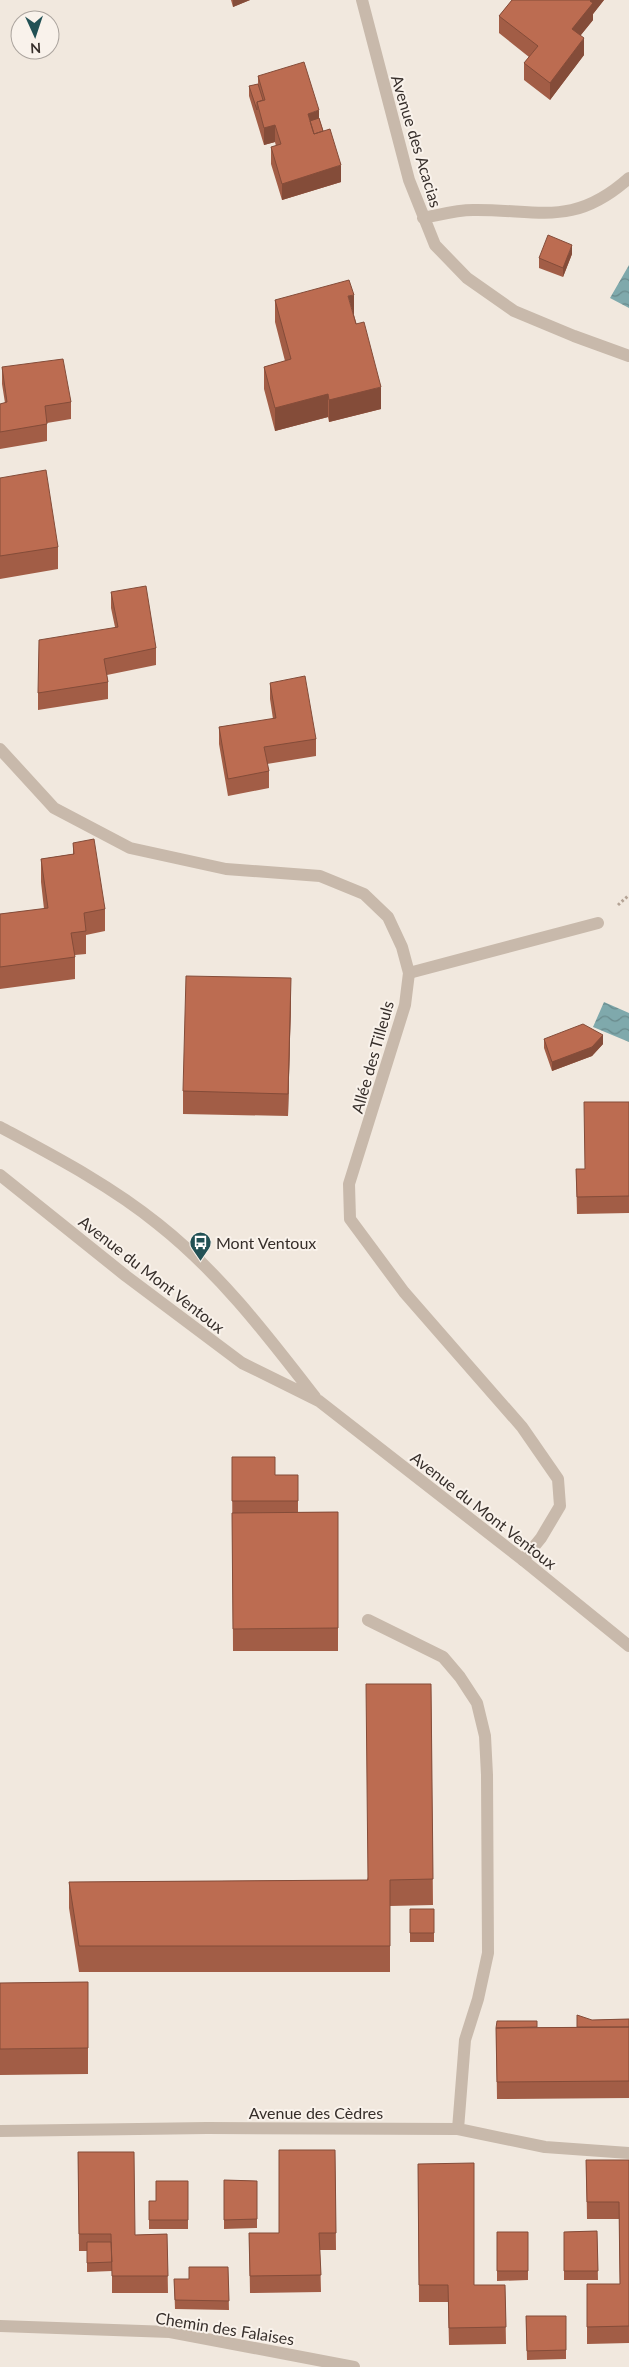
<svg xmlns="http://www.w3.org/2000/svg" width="629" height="2367" font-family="Lato,sans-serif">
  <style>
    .water { fill: url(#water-waves) }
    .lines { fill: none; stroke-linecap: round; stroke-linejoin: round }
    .path { stroke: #b4a395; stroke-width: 3; stroke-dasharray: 2.5 2.5; stroke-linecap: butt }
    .service { stroke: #c8b9ab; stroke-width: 12 }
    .minor { stroke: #c8b9ab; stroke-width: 12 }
    .tertiary { stroke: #c8b9ab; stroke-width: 12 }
    .wall { fill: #a25d46 }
    .shaded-wall { fill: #844c39 }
    .building { fill: #bc6c51; stroke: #844c39 }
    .labels { text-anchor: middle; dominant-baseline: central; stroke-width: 4; stroke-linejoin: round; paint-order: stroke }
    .street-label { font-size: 16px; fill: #362e2a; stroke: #f9f2eb }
    .poi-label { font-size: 16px; fill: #362e2a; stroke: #f9f2eb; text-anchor: start }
  </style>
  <defs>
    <pattern id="water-waves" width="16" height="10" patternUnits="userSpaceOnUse" patternTransform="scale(1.25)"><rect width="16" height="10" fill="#7fa9ac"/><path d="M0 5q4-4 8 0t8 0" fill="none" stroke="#698a8c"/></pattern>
  </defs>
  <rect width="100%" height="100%" fill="#f1e8de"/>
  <path class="water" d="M 629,265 L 629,308 L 610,298 Z
    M 604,1002 L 629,1013 L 629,1042 L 593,1027 Z"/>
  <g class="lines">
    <path class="path" d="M 618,905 L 629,895"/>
    <path class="service" d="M 409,973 L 598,923"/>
    <path class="minor" d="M 362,0 L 409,180 L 435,245 L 467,278 L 514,311 L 574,336 L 629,356
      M 423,218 C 439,215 456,210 473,210 C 539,209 573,228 629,178
      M 0,749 L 54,808 L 130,848 L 226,869 L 320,876 L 364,894 L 388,917 L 402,947 L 409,973 L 405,1005 L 349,1184 L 350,1219 L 404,1292 L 522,1427 L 558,1479 L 560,1506 L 541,1538 L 523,1560
      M 368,1620 L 443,1657 L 460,1677 L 477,1703 L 485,1736 L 487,1775 L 488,1953 L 478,1999 L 465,2040 L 458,2129
      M 0,2131 L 207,2128 L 458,2129 L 545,2147 L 629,2153
      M 0,2326 L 170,2332 L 354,2367"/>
    <path class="tertiary" d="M 0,1127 C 54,1156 110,1185 158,1224 C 220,1273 267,1335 315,1397
      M 0,1175 L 126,1276 L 242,1363 L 319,1401 L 523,1560 L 629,1646"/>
  </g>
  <path class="wall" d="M 231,0 L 250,0 L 233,7 Z
    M 512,0 L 604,0 L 593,14 L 593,20 L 580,36 L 584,55 L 550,100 L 524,80 L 524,63 L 529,57 L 499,33 L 499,16 Z
    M 258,76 L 319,118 L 341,182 L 282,200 L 271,164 L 271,147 L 276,146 L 275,142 L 264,145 L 249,96 L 249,86 L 258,84 Z
    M 572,254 L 563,277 L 539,268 L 539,258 Z
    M 275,300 L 354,315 L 381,409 L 329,422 L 328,417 L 275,431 L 264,389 L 264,367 L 285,361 L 275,322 Z
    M 2,367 L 71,402 L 71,419 L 47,423 L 47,441 L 0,449 L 0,404 L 5,403 L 2,384 Z
    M 0,478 L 58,547 L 58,569 L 0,579 Z
    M 111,592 L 156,648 L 156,665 L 107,675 L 108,682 L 108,699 L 38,710 L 38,693 L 115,627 L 111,608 Z
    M 270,683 L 316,739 L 316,756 L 267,764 L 269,771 L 269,788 L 228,796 L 219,744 L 219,727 L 273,719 L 270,699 Z
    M 73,843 L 105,909 L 105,931 L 86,935 L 86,954 L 75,955 L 75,979 L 0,989 L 0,914 L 44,909 L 41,882 L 41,859 L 73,854 Z
    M 291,1000 L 288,1116 L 183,1114 L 183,1091 Z
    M 544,1039 L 603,1044 L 592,1056 L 552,1071 L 544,1048 Z
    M 629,1102 L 629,1213 L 577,1214 L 576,1169 L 585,1169 Z
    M 232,1457 L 275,1475 L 298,1475 L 298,1512 L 338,1512 L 338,1651 L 233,1651 Z
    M 431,1684 L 433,1905 L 390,1906 L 390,1972 L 79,1972 L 69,1908 L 69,1882 L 367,1880 Z
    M 410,1909 L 434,1909 L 434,1942 L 410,1942 Z
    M 88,1982 L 88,2074 L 0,2075 L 0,1983 Z
    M 629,2019 L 629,2098 L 497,2099 L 496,2028 L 577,2027 L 592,2020 Z
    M 335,2150 L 336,2250 L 320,2250 L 321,2292 L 250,2293 L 249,2233 L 279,2233 Z
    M 78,2152 L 135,2235 L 167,2234 L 168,2293 L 112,2293 L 112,2270 L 112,2271 L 87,2272 L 87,2251 L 79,2251 Z
    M 586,2160 L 629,2160 L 629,2343 L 587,2344 L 587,2284 L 620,2284 L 619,2219 L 587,2219 Z
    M 418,2164 L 474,2285 L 505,2285 L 506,2344 L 449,2345 L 448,2302 L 419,2302 Z
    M 224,2180 L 257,2181 L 257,2228 L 224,2229 Z
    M 188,2181 L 188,2229 L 149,2229 L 149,2201 L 156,2201 Z
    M 597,2231 L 598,2280 L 564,2280 L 564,2232 Z
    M 497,2232 L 528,2232 L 528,2280 L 497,2281 Z
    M 228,2267 L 229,2310 L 175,2309 L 174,2279 L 189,2279 Z
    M 526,2316 L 566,2316 L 566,2359 L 527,2360 Z"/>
  <path class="shaded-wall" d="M 233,0 L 250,0 L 233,7 Z
    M 591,0 L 604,0 L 593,14 L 593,20 L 572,46 L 572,29 Z
    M 584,38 L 584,55 L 550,100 L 550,83 Z
    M 319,110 L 319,127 L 310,130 L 308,114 Z
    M 275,125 L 275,142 L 264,145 L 264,128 Z
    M 341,165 L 341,182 L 282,200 L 282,184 Z
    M 572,245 L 572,254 L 563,277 L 563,268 Z
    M 354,295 L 354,317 L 348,296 Z
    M 381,387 L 381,409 L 329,422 L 329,400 Z
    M 328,394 L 328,417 L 275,431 L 275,408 Z
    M 291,978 L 291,1000 L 288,1116 L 288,1094 Z
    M 603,1035 L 603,1044 L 592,1056 L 552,1071 L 552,1062 Z"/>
  <path class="building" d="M 512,0 L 591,0 L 590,1 L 593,3 L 572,29 L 584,38 L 550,83 L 524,63 L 538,46 L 499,16 Z
    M 304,62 L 319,110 L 308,114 L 314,134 L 330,129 L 341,165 L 282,184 L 271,147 L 281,144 L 275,125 L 264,128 L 257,102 L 265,100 L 258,76 Z
    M 258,84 L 263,100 L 257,102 L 257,110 L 249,86 Z
    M 319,118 L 323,131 L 314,134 L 310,121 Z
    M 548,235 L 572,245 L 563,268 L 539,258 Z
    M 349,280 L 354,295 L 348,296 L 356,324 L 364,322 L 381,387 L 329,400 L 328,394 L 275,408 L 264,367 L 291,359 L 275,300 Z
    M 63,359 L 71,402 L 45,406 L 47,424 L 0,432 L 0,404 L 7,402 L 2,367 Z
    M 46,470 L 58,547 L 0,556 L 0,478 Z
    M 146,586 L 156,648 L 104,659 L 108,682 L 38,693 L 39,640 L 118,627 L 111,592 Z
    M 305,676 L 316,739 L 264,747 L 269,771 L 228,779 L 219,727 L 276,718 L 270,683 Z
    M 94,839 L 105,909 L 84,913 L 86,931 L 71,933 L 75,957 L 0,967 L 0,914 L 48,908 L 41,859 L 74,854 L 73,843 Z
    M 186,976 L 291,978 L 288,1094 L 183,1091 Z
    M 583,1024 L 603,1035 L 592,1047 L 552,1062 L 544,1039 Z
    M 584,1102 L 629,1102 L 629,1196 L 577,1197 L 576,1169 L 585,1169 Z
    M 232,1457 L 275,1457 L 275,1475 L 298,1475 L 298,1501 L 232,1501 Z
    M 338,1512 L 338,1628 L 233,1629 L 232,1513 Z
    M 366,1684 L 431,1684 L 433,1879 L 390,1880 L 390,1946 L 79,1946 L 69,1882 L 368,1880 Z
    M 410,1909 L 434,1909 L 434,1933 L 410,1933 Z
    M 88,1982 L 88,2048 L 0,2049 L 0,1983 Z
    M 577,2015 L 592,2020 L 629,2019 L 629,2027 L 577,2027 Z
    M 497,2021 L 537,2021 L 537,2027 L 496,2028 Z
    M 629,2027 L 629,2081 L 497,2082 L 496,2028 Z
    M 279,2150 L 335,2150 L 336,2233 L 319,2233 L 321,2275 L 250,2276 L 249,2233 L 279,2233 Z
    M 78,2152 L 134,2152 L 135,2235 L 167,2234 L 168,2276 L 112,2276 L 111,2234 L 79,2234 Z
    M 586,2160 L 629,2160 L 629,2326 L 587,2327 L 587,2284 L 620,2284 L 619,2202 L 587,2202 Z
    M 474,2163 L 474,2285 L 505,2285 L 506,2327 L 449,2328 L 448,2285 L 419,2285 L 418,2164 Z
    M 224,2180 L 257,2181 L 257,2219 L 224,2220 Z
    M 156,2181 L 188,2181 L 188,2220 L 149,2220 L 149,2201 L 156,2201 Z
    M 597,2231 L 598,2271 L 564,2271 L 564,2232 Z
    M 497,2232 L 528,2232 L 528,2271 L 497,2271 Z
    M 87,2242 L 111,2242 L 112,2262 L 87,2263 Z
    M 189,2267 L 228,2267 L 229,2301 L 175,2300 L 174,2279 L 189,2279 Z
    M 526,2316 L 566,2316 L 566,2350 L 527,2351 Z"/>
  <defs>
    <symbol id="bus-pin" viewBox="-11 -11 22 30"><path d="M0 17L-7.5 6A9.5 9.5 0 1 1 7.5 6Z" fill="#225155" stroke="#f9f2eb"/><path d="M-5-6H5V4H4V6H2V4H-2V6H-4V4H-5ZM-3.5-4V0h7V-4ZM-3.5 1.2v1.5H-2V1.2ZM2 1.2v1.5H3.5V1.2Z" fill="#fff"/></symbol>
  </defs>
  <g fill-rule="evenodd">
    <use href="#bus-pin" x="188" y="1230" width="25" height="34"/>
  </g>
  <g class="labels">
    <g class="street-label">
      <text transform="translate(417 141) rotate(73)">Avenue des Acacias</text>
      <text transform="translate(372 1057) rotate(-74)">Allée des Tilleuls</text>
      <text transform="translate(152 1274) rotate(38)">Avenue du Mont Ventoux</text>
      <text transform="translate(484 1510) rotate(38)">Avenue du Mont Ventoux</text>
      <text x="316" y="2112">Avenue des Cèdres</text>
      <text transform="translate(225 2328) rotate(9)">Chemin des Falaises</text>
    </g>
    <g class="poi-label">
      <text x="216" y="1242">Mont Ventoux</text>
    </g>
  </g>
  <g transform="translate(35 35) rotate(177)"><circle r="24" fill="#f9f2eb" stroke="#aba49e"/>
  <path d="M0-4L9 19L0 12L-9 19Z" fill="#225155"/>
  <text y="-8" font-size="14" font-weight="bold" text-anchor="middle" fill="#362e2a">N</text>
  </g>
</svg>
